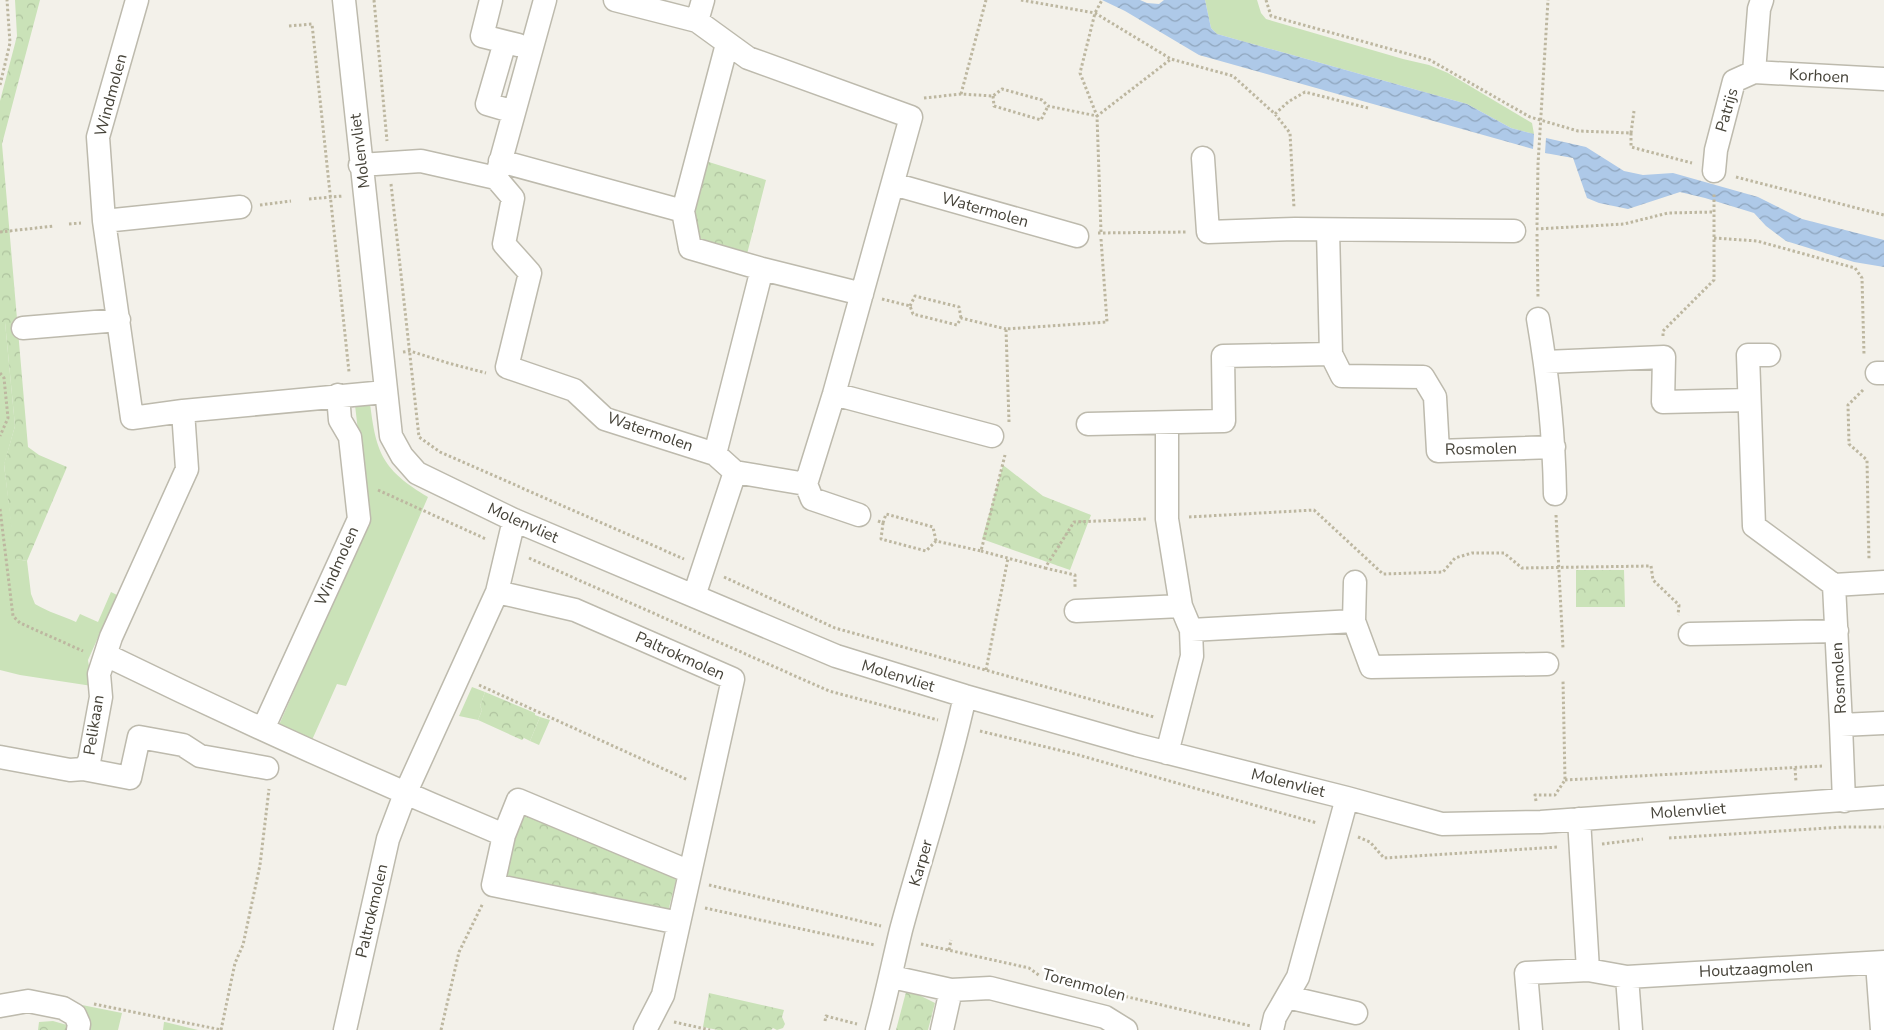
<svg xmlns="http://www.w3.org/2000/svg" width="1884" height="1030" font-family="'Nunito Sans',sans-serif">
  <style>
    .green { fill: #cae2b8 }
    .forest { fill: url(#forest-crowns) }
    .water { fill: url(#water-waves) }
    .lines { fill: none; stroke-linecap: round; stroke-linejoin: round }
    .minor-casing { stroke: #bdbaad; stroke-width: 25 }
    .path { stroke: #bdb7a0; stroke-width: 3; stroke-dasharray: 2.5 2.5; stroke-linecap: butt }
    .minor { stroke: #fff; stroke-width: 22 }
    .labels { text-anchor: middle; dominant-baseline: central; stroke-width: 5; stroke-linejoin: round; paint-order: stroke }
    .street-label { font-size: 16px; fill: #464339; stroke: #fff }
  </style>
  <defs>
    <pattern id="forest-crowns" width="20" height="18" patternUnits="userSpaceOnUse" patternTransform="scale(1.25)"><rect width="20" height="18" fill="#cae2b8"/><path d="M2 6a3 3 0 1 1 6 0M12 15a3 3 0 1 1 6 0" fill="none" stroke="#afc39f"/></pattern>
    <pattern id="water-waves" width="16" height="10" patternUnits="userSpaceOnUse" patternTransform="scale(1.25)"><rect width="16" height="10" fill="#aec9e8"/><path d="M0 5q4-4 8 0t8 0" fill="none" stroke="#8fa5bd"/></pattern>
  </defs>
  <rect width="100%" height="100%" fill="#f3f1ea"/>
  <path class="green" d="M 1205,0 L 1257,0 L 1261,13 L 1266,19 L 1403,59 L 1429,65 L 1448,73 L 1532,123 L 1534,134 L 1511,128 L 1467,104 L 1217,34 L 1211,28 Z
    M 0,322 L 5,322 L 15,426 L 4,465 L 16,559 L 27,561 L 31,594 L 35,604 C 48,612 63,616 76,622 L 80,614 L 98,622 L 111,592 L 117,595 L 88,660 C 89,670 94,676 92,686 L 20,675 L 0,670 Z
    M 370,403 C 376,454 383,470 428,497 L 346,686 L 337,684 L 312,740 L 279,725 L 361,539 L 368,518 L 355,405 Z
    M 472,687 L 485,692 L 480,706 L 482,710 L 478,720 L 459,716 Z
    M 540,717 L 550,720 L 539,745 L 530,741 Z
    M 82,1005 L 122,1013 L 118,1030 L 86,1030 L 81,1009 Z
    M 164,1022 L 165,1022 L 198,1030 L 163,1030 Z"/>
  <path class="forest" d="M 15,0 L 40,0 L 2,144 L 28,447 L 39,455 L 67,467 L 27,561 L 15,559 L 4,464 L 15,426 L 5,322 L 0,322 L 0,101 L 17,36 Z
    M 696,158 L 766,180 L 746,258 L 678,238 Z
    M 1003,465 L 1043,496 L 1091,515 L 1070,570 L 982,539 Z
    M 1624,570 L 1625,607 L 1576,607 L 1576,570 Z
    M 485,692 L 535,713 L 535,715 L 540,717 L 530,741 L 524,738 L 522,740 L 478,720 L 482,710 L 480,706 Z
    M 524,807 L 677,876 L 668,912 L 502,877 Z
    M 906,992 L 915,993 L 935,1003 L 928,1030 L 896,1030 Z
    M 709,993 L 784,1010 L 782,1017 L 785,1024 L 783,1028 L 777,1030 L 773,1028 L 771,1030 L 718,1030 L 703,1027 Z
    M 53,1021 L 67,1025 L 66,1030 L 38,1030 L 39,1022 Z"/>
  <path class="water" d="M 1102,0 L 1140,0 L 1147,3 L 1159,4 L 1164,0 L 1205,0 L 1211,28 L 1217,34 L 1467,104 L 1511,128 L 1534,134 L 1533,149 L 1199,55 L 1125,11 Z
    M 1546,138 L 1586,147 L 1624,171 L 1643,175 L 1673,173 L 1758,197 L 1802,219 L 1884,240 L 1884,267 L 1854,262 L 1786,241 L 1766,226 L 1754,213 L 1705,198 L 1680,192 L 1628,209 L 1599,203 L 1587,198 L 1573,158 L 1545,153 Z"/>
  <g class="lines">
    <defs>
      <path id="minor" d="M 137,0 L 98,137 L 104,221 L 132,418 L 183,411
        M 344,0 L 391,436 L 402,456 L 417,473 L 514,520 L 836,656 L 965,696 L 1137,745 L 1347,798 L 1442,824 L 1541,822 L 1884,797
        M 491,0 L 482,36 L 518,45
        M 615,0 L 697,21 L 748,58 L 911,117 L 834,394 L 806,484 L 735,472 L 694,596
        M 697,21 L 703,0
        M 505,42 L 487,104 L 514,112
        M 1754,72 L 1884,79
        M 1203,158 L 1208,232 L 1295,229 L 1514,231
        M 500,161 L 683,211 L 690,248 L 762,269 L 862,294
        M 360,165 L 421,161 L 496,178 L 545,0
        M 1714,171 L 1716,150 L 1734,81 L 1754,72 L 1759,9 L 1762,0
        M 496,178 L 513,198 L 504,244 L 530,273 L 507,367 L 574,390 L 605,419 L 715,454 L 735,472
        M 893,184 L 1077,236
        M 683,211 L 727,44
        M 104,221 L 240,207
        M 1328,230 L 1331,354 L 1342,376 L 1423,377 L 1435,397 L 1438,451 L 1554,447
        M 1538,319 C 1548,377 1554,435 1555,494
        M 23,328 L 119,320
        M 1769,355 L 1748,355 L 1754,526 L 1834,585 L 1884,582
        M 1545,362 L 1664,357 L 1663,402 L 1749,400
        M 1877,373 L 1884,373
        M 834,394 L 992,436
        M 1088,424 L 1224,421 L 1223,356 L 1331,354
        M 715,454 L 762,269
        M 806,484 L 812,499 L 859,515
        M 1355,582 L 1354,621 L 1371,667 L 1547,664
        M 1834,585 L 1841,725 L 1884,723
        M 497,592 L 575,610 L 733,679 L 663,995 L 645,1030
        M 1076,611 L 1181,606
        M 1191,630 L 1354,621
        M 1690,634 L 1837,631
        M 106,655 C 237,719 370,779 504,835
        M 1841,725 L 1844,801
        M 263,729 L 359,519 L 350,437 L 340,420 L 338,395
        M 1167,753 L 1192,656 L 1191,630 L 1181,606 L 1167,519 L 1167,423
        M 0,757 L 70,770 L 83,769 L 89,762 L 101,697 L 99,674 L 111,637 L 187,469 L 183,411 L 385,392
        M 83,769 L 130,778 L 139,737 L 183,745 L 200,756 L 267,768
        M 1579,819 L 1588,970
        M 679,923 L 493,885 L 504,835 L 518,800 L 690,872
        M 1877,963 L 1882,1030
        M 892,977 L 951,990 L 990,988 L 1105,1017 L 1126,1030
        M 1627,977 L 1631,1030
        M 1287,997 L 1356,1013
        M 0,1006 L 28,1001 L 63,1008 L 75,1015 L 79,1024 L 78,1030
        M 345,1030 L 388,839 L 405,794 L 497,592 L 514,520
        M 877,1030 C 886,997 893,963 901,930 C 922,852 948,775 965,696
        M 942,1030 L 951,990
        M 1272,1030 L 1275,1017 L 1298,977 L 1347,798
        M 1531,1030 L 1526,973 L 1588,970 L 1627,977 L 1884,962"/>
    </defs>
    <use href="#minor" class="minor-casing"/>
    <path class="path" d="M 374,0 L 387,141
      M 1021,0 L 1095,13 L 1171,59 L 1233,76 L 1275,114 L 1290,133 L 1294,208
      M 1266,0 L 1271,16 L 1430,60 L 1530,117 L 1578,131 L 1631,133 L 1631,147 L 1692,163
      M 289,26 L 312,24 L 349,372
      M 0,85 L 10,43 L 7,0
      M 961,94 L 986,0
      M 993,96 L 994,106 L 1041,120 L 1048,106
      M 924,98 L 961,94 L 993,96 L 1002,89 L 1042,100 L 1048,106 L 1097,116 L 1171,59
      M 1275,114 L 1288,102 L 1305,92 L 1368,108
      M 1631,133 L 1634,111
      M 1736,177 L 1884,215
      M 391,184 L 419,437 L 440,452 L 684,559
      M 309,199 L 343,196
      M 260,205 L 291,201
      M 69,224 L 81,223
      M 1537,225 L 1538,164 L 1548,0
      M 1536,229 L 1624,224 L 1668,213 L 1714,212
      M 0,232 L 54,226
      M 1101,232 L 1097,116 L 1080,73 L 1095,13 L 1102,0
      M 1098,233 L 1187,232
      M 1537,234 L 1538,298
      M 1714,238 L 1757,241 L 1855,268 L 1862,278 L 1864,355
      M 882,299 L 910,306 L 913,314 L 957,325 L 961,318 L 1006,329
      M 910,306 L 915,296 L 959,307 L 961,318
      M 1663,336 L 1663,331 L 1714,280 L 1714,193
      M 403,352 L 410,351 L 448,363 L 486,373
      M 0,373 L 4,378 L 8,418 L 0,436
      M 1863,390 L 1848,405 L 1849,444 L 1867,460 L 1869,560
      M 1009,422 L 1006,329 L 1107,322 L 1101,239
      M 378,490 L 486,539
      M 0,509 L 13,616 L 20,623 L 83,651
      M 1556,515 L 1563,648
      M 1189,517 L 1314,510 L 1383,574 L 1443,572 L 1455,558 L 1472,553 L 1504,553 L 1522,568 L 1651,566 L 1653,580 L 1679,605 L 1678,615
      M 878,521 L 883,523 L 881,539 L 926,551 L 936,541 L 981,551 L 1005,455
      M 883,523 L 886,514 L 933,527 L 936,541
      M 981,551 L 1045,568 L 1074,522 L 1146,519
      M 529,558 L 829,691 L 938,720
      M 1045,568 L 1075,575 L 1075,589
      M 724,577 L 835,628 L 1154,717
      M 986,670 L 1008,558
      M 479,685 L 688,780
      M 980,731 L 1075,754 L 1317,823
      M 1795,768 L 1796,782
      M 1565,780 L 1822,766
      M 1536,801 L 1535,795 L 1555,795 L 1565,780 L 1563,680
      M 1358,837 L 1370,842 L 1384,858 L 1558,847
      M 1669,838 L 1844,827 L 1884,827
      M 1602,844 L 1643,839
      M 709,885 L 881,926
      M 705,908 L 875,945
      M 921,944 L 1029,968 L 1040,976
      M 949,950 L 951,940
      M 1111,993 L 1251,1026
      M 94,1004 L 222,1030
      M 825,1021 L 826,1016 L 857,1024
      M 674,1022 L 710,1030
      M 221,1030 L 235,963 L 243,945 L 260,865 L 269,789
      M 441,1030 L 459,952 L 483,903"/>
    <use href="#minor" class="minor"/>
  </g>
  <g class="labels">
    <g class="street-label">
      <text transform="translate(1819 76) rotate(3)">Korhoen</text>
      <text transform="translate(111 95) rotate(-75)">Windmolen</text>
      <text transform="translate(1727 110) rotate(-74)">Patrijs</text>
      <text transform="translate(360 151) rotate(-97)">Molenvliet</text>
      <text transform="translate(985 210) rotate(16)">Watermolen</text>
      <text transform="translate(650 432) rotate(19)">Watermolen</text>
      <text transform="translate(1481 449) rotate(-1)">Rosmolen</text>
      <text transform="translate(523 523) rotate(24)">Molenvliet</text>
      <text transform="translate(337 566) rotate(-66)">Windmolen</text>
      <text transform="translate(680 656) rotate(24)">Paltrokmolen</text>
      <text transform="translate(898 676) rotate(17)">Molenvliet</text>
      <text transform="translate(1839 678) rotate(-93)">Rosmolen</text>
      <text transform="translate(94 725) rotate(-81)">Pelikaan</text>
      <text transform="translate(1288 783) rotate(14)">Molenvliet</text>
      <text transform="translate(1688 811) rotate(-4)">Molenvliet</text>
      <text transform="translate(921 863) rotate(-74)">Karper</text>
      <text transform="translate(372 911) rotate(-77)">Paltrokmolen</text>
      <text transform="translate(1756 969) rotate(-3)">Houtzaagmolen</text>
      <text transform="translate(1084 985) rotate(15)">Torenmolen</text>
    </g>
  </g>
</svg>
